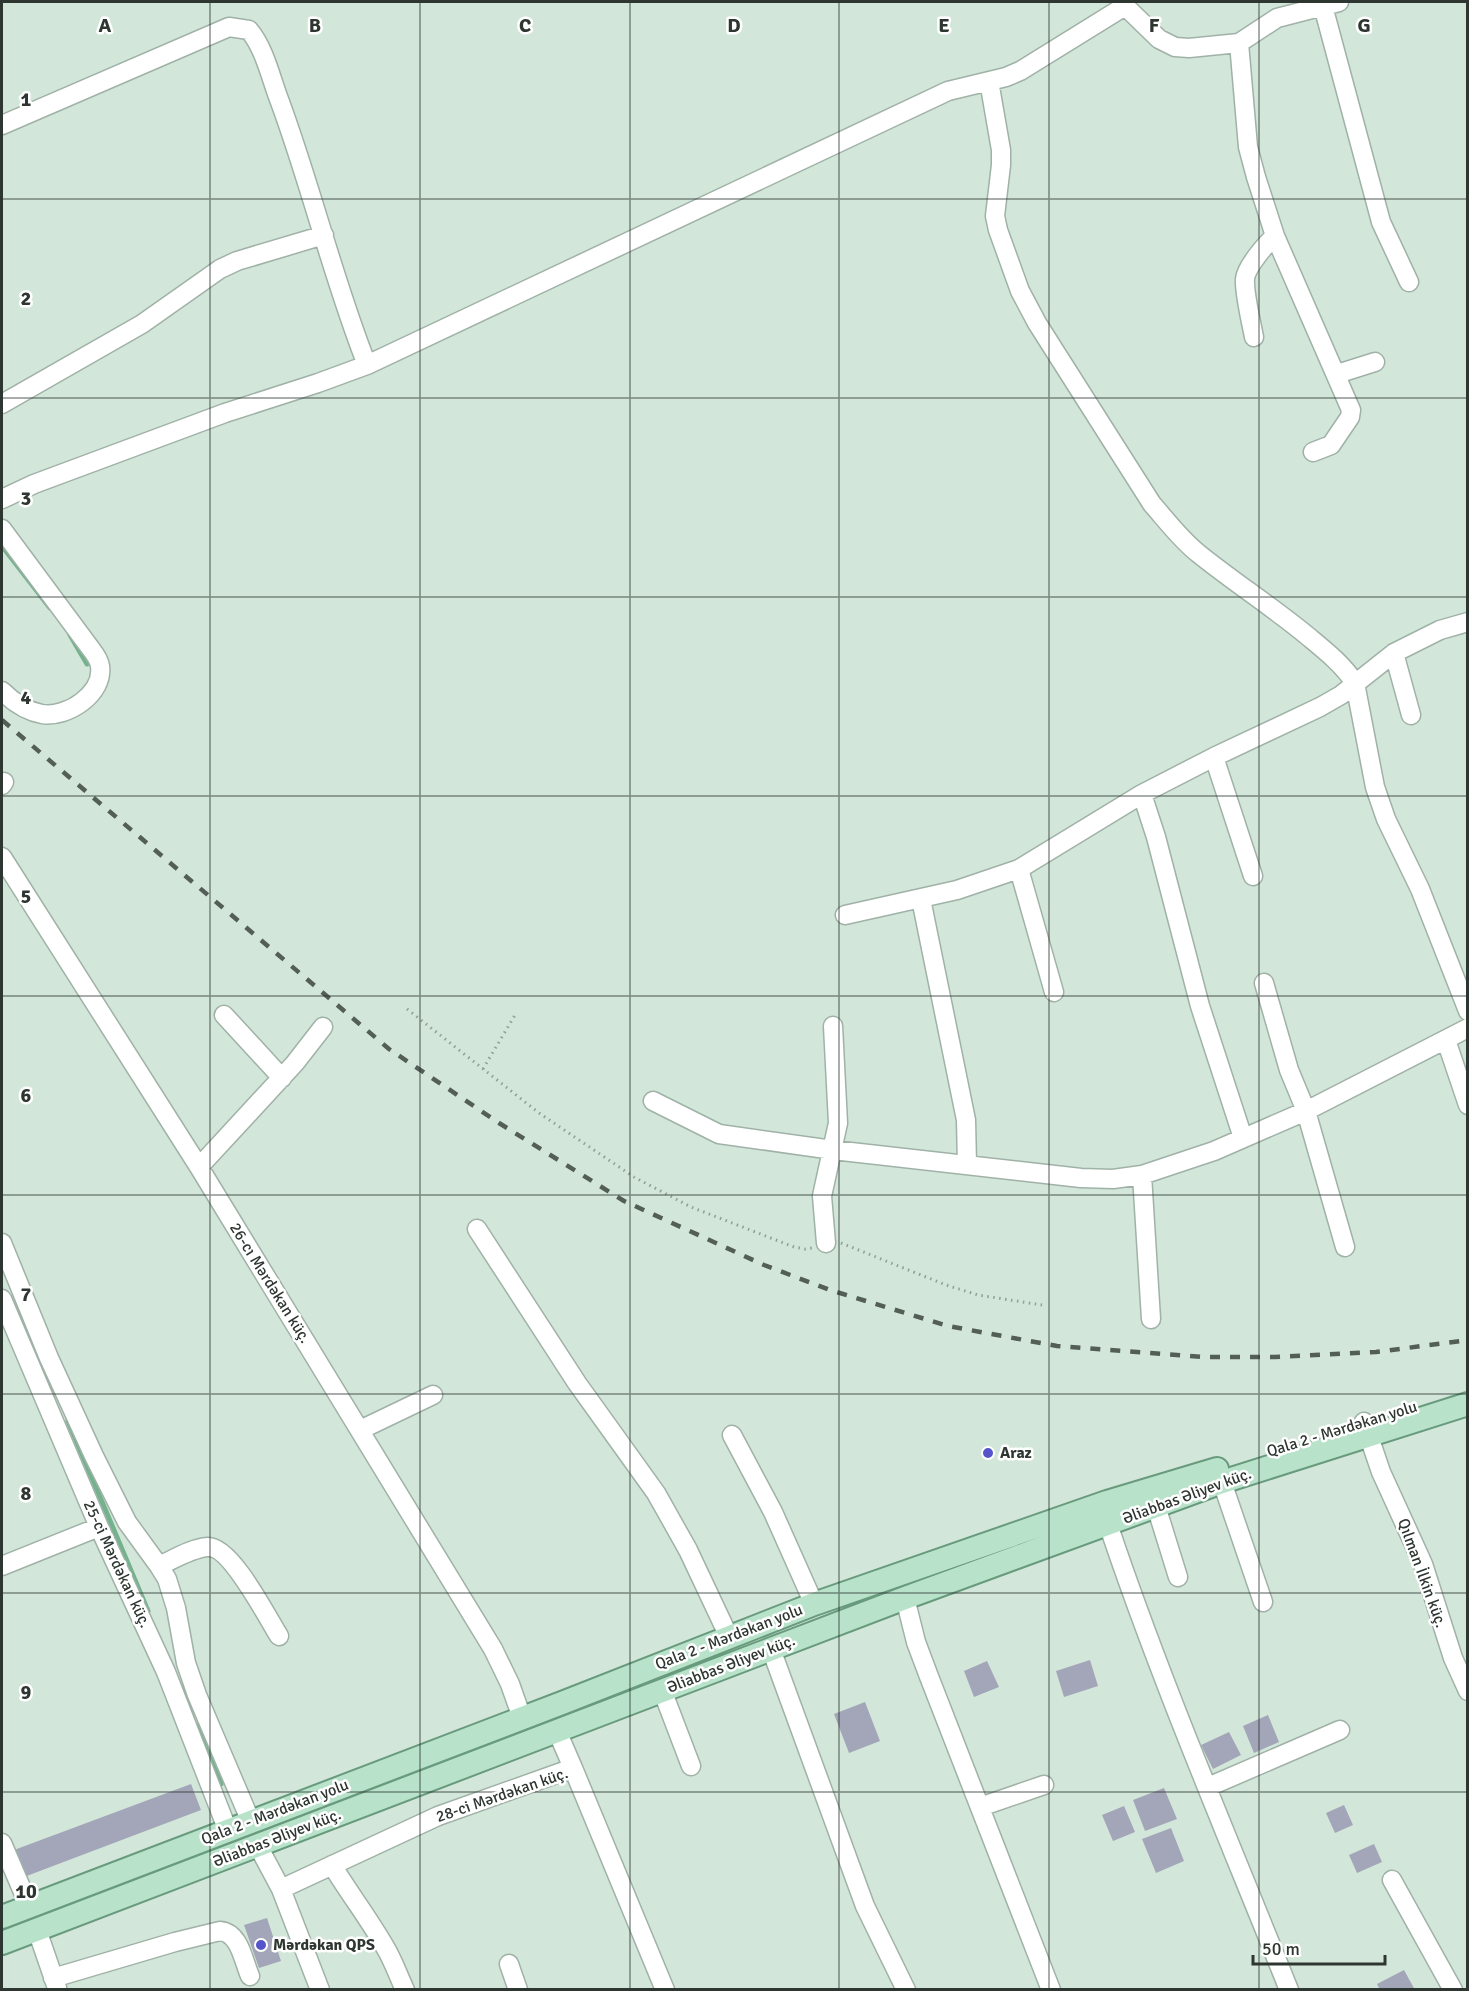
<svg xmlns="http://www.w3.org/2000/svg" width="1469" height="1991" font-family="Signika,sans-serif">
  <style>
    .lines { fill: none; stroke-linecap: round; stroke-linejoin: round }
    .stream { stroke: #74b28e; stroke-width: 5 }
    .building { fill: #a3a6b8 }
    .minor-casing { stroke: #a0b2a7; stroke-width: 21 }
    .major-casing { stroke: #689a7d; stroke-width: 26 }
    .path { stroke: #919f96; stroke-width: 3; stroke-dasharray: 1.5 4.5; stroke-linecap: butt }
    .minor { stroke: #fff; stroke-width: 18 }
    .major { stroke: #b8e3ca; stroke-width: 22 }
    .rail { stroke: #535e57; stroke-width: 4.5; stroke-dasharray: 10 10; stroke-linecap: butt }
    .grid { fill: none; stroke: #2e3631; stroke-width: 1.5; stroke-opacity: 0.55 }
    .poi-dot { fill: #5554cb; stroke: #fff; stroke-width: 2 }
    .labels { text-anchor: middle; dominant-baseline: central; stroke-width: 5; stroke-linejoin: round; paint-order: stroke }
    .street-label { font-size: 16px; fill: #2e3631; stroke: #fff }
    .poi-label { font-size: 16px; font-weight: bold; fill: #2e3631; stroke: #fff; text-anchor: start }
    .grid-label { font-size: 20px; text-anchor: middle; font-weight: bold; fill: #2e3631; stroke: #fff; stroke-width: 5; stroke-linejoin: round; paint-order: stroke }
  </style>
  <rect width="100%" height="100%" fill="#d3e6da"/>
  <g class="lines">
    <path class="stream" d="M 2,546 L 50,608
      M 70,635 L 87,664
      M 68,1421 L 148,1611
      M 196,1725 L 221,1784"/>
  </g>
  <path class="building" d="M 1090,1660 L 1098,1686 L 1064,1697 L 1056,1671 Z
    M 987,1661 L 999,1687 L 974,1697 L 964,1671 Z
    M 865,1702 L 880,1741 L 849,1753 L 834,1714 Z
    M 1268,1715 L 1279,1742 L 1254,1753 L 1243,1726 Z
    M 1229,1732 L 1241,1755 L 1213,1769 L 1201,1745 Z
    M 191,1784 L 201,1810 L 24,1877 L 14,1850 Z
    M 1164,1788 L 1177,1819 L 1145,1831 L 1133,1800 Z
    M 1344,1805 L 1353,1825 L 1335,1833 L 1326,1813 Z
    M 1124,1806 L 1135,1832 L 1113,1841 L 1102,1815 Z
    M 1171,1828 L 1184,1861 L 1156,1873 L 1142,1839 Z
    M 1374,1844 L 1382,1862 L 1357,1873 L 1349,1855 Z
    M 267,1918 L 281,1961 L 259,1968 L 244,1925 Z
    M 1404,1970 L 1415,1990 L 1380,1990 L 1377,1984 Z"/>
  <g class="lines">
    <defs>
      <path id="minor" d="M 1125,6 L 1159,39 L 1175,47 L 1189,48 L 1239,43 L 1277,18 L 1339,2
        M 1323,6 L 1381,222 L 1409,282
        M 1239,43 L 1248,147 L 1256,177 L 1275,236 L 1351,410 L 1350,417 L 1331,445 L 1313,452
        M 989,81 L 1001,150 L 1001,165 L 995,216 L 998,230 L 1020,291 L 1037,323 L 1152,504 C 1167,521 1181,540 1199,554 C 1235,583 1274,608 1310,638 C 1327,652 1343,665 1355,683 L 1375,787 L 1386,819 L 1420,889 L 1468,1011
        M 2,125 L 229,27 L 249,30 C 265,49 271,79 280,102 C 312,189 333,279 367,365
        M 1254,337 C 1251,321 1244,293 1245,279 C 1246,267 1266,244 1275,236
        M 1337,374 L 1375,362
        M 2,404 L 142,324 L 220,269 L 237,261 L 324,235
        M 2,499 L 34,484 L 225,413 L 318,383 L 367,365 L 948,91 L 1006,77 L 1020,71 L 1125,6 L 1123,2
        M 2,529 L 91,649 C 95,654 99,660 100,666 C 104,694 67,718 42,714 C 26,711 13,702 2,691
        M 1394,653 L 1411,715
        M 1214,757 L 1253,876
        M 2,785 L 4,782
        M 1142,794 L 1156,837 L 1200,1006 L 1243,1138
        M 2,857 L 199,1167 L 493,1649 L 510,1684 L 522,1718
        M 1019,869 L 1054,992
        M 921,899 L 966,1120 L 967,1165
        M 845,915 L 957,890 L 1019,869 L 1142,794 L 1214,757 L 1320,707 L 1341,695 L 1394,653 L 1440,630 L 1468,622
        M 1264,983 L 1289,1070 L 1306,1111 L 1345,1247
        M 224,1015 L 282,1078
        M 1446,1040 L 1468,1105
        M 653,1101 L 719,1134 L 833,1150 L 1081,1178 L 1113,1179 L 1142,1175 L 1214,1151 L 1306,1111 L 1468,1028
        M 199,1167 L 295,1063 L 323,1027
        M 1142,1175 L 1151,1319
        M 477,1229 L 577,1383 L 656,1493 L 688,1550 L 729,1637
        M 2,1243 L 49,1358 L 94,1456 L 127,1522 L 159,1566 L 167,1579 L 176,1608 L 186,1663 L 197,1695 L 251,1822
        M 826,1243 L 822,1196 L 838,1123 L 833,1026
        M 2,1299 L 99,1527 L 166,1672 L 228,1831
        M 1364,1422 L 1381,1472 L 1423,1564 L 1453,1658 L 1468,1691
        M 360,1430 L 433,1395
        M 732,1435 L 773,1512 L 814,1604
        M 1222,1482 L 1263,1602
        M 1156,1506 L 1178,1577
        M 1108,1524 C 1161,1682 1227,1835 1289,1990
        M 2,1566 L 99,1527
        M 159,1566 C 174,1559 192,1548 208,1547 C 231,1546 267,1617 279,1636
        M 905,1598 L 916,1642 L 928,1674 L 1051,1990
        M 771,1649 L 865,1906 L 906,1990
        M 662,1690 L 691,1766
        M 557,1731 L 573,1768
        M 1208,1787 L 1340,1730
        M 980,1807 L 1044,1785
        M 2,1843 L 29,1906
        M 258,1846 L 281,1889 L 320,1990
        M 332,1865 C 349,1893 369,1919 385,1947 C 393,1960 398,1975 405,1990
        M 1392,1880 L 1453,1990
        M 281,1889 L 438,1816 L 573,1768 L 665,1990
        M 37,1930 L 57,1988
        M 509,1964 L 518,1990
        M 53,1978 L 175,1942 L 220,1931 C 240,1933 243,1960 250,1976"/>
      <path id="major" d="M 2,1917 L 562,1703 L 814,1604 L 1107,1502 L 1217,1469
        M 2,1943 L 905,1598 L 1222,1482 L 1468,1404"/>
    </defs>
    <use href="#minor" class="minor-casing"/>
    <use href="#major" class="major-casing"/>
    <path class="path" d="M 407,1009 L 539,1113 L 634,1177 L 691,1207 L 794,1247 L 805,1249 L 812,1248
      M 483,1069 L 515,1015
      M 841,1243 L 946,1285 L 978,1295 L 1042,1305"/>
    <use href="#minor" class="minor"/>
    <use href="#major" class="major"/>
    <path class="rail" d="M 2,720 L 389,1049 L 499,1123 L 624,1201 L 764,1265 L 830,1290 L 948,1326 L 1057,1346 L 1203,1357 L 1275,1357 L 1376,1352 L 1468,1340"/>
  </g>
  <path class="grid" d="M 210,2 L 210,1990M 420,2 L 420,1990M 630,2 L 630,1990M 839,2 L 839,1990M 1049,2 L 1049,1990M 1259,2 L 1259,1990M 2,199 L 1468,199M 2,398 L 1468,398M 2,597 L 1468,597M 2,796 L 1468,796M 2,996 L 1468,996M 2,1195 L 1468,1195M 2,1394 L 1468,1394M 2,1593 L 1468,1593M 2,1792 L 1468,1792"/>
  <g class="poi-dot">
    <circle cx="988" cy="1453" r="6"/>
    <circle cx="261" cy="1945" r="6"/>
  </g>
  <g class="labels">
    <g class="street-label">
      <text transform="translate(270 1283) rotate(58)">26-cı Mərdəkan küç.</text>
      <text transform="translate(1342 1429) rotate(-17)">Qala 2 - Mərdəkan yolu</text>
      <text transform="translate(1187 1496) rotate(-20)">Əliabbas Əliyev küç.</text>
      <text transform="translate(117 1564) rotate(65)">25-ci Mərdəkan küç.</text>
      <text transform="translate(1422 1573) rotate(70)">Qılman İlkin küç.</text>
      <text transform="translate(729 1637) rotate(-21)">Qala 2 - Mərdəkan yolu</text>
      <text transform="translate(731 1664) rotate(-21)">Əliabbas Əliyev küç.</text>
      <text transform="translate(502 1795) rotate(-19)">28-ci Mərdəkan küç.</text>
      <text transform="translate(275 1812) rotate(-21)">Qala 2 - Mərdəkan yolu</text>
      <text transform="translate(277 1838) rotate(-21)">Əliabbas Əliyev küç.</text>
    </g>
    <g class="poi-label">
      <text x="1000" y="1453">Araz</text>
      <text x="273" y="1945">Mərdəkan QPS</text>
    </g>
  </g>
  <g class="grid-label">
    <text x="105" y="32">A</text>
    <text x="315" y="32">B</text>
    <text x="525" y="32">C</text>
    <text x="734" y="32">D</text>
    <text x="944" y="32">E</text>
    <text x="1154" y="32">F</text>
    <text x="1364" y="32">G</text>
    <text x="26" y="106">1</text>
    <text x="26" y="305">2</text>
    <text x="26" y="505">3</text>
    <text x="26" y="704">4</text>
    <text x="26" y="903">5</text>
    <text x="26" y="1102">6</text>
    <text x="26" y="1301">7</text>
    <text x="26" y="1500">8</text>
    <text x="26" y="1699">9</text>
    <text x="26" y="1898">10</text>
  </g>
  <rect width="1469" height="1991" fill="none" stroke="#2e3631" stroke-width="6"/>
  <path d="M1253 1955v9h132v-9" fill="none" stroke="#2e3631" stroke-width="3"/>
  <text x="1262" y="1955" font-size="18" fill="#2e3631" stroke="#ffffff" stroke-width="4.5" paint-order="stroke">50 m</text>
</svg>
